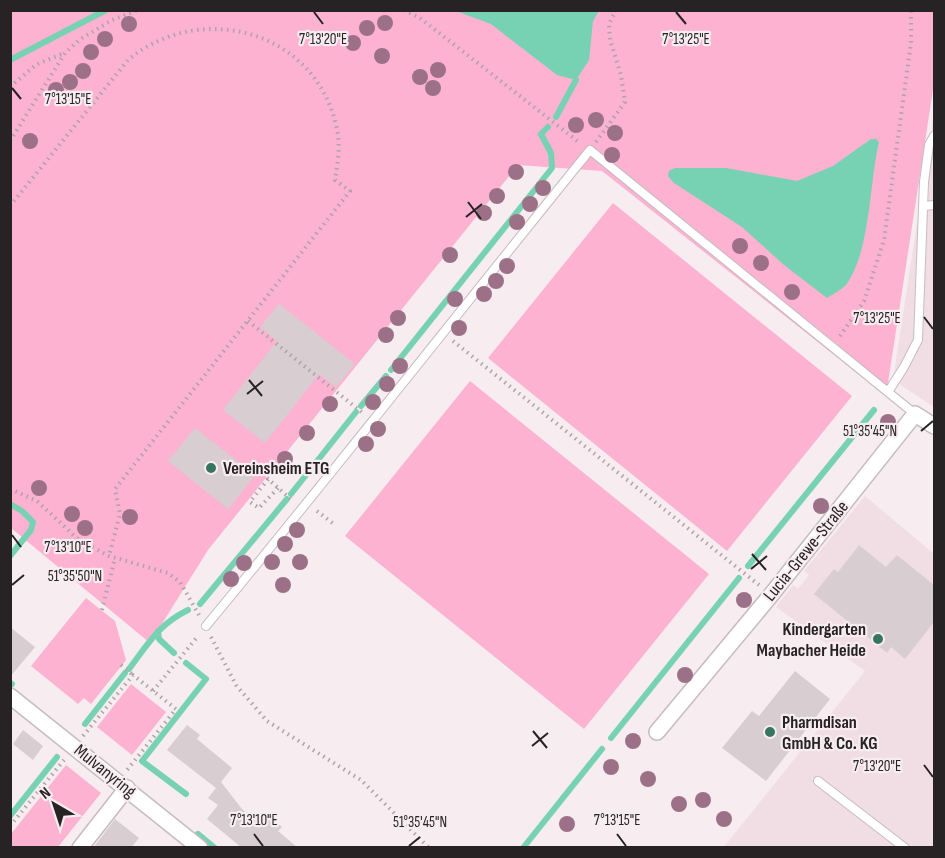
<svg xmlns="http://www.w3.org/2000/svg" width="945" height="858" font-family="'Sofia Sans Condensed',sans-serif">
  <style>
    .built { fill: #f1dee5 }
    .green { fill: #fcb2d0 }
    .water { fill: #77d2b3 }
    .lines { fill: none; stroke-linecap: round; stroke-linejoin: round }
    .stream { stroke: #77d2b3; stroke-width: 6 }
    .building { fill: #d8ced1 }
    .service-casing { stroke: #c6bcbf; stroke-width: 10 }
    .minor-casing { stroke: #c6bcbf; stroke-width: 18 }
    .path { stroke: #ada4a7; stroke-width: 4; stroke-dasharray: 1.5 4.5; stroke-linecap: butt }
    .service { stroke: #fff; stroke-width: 8 }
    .minor { stroke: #fff; stroke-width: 15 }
    .tree { fill: #9c7187 }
    .ticks { fill: none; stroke: #272325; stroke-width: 2 }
    .poi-dot { fill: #387560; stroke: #f7ecf0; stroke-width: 2 }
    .labels { text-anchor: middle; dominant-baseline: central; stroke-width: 4.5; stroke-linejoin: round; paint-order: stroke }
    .poi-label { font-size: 18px; font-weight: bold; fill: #272325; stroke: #f7ecf0; text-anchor: start }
    .street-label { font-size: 18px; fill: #272325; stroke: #f7ecf0 }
    .ticks-label { font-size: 15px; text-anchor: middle; fill: #272325; stroke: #f7ecf0; stroke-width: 4.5; stroke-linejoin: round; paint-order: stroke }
  </style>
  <rect width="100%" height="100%" fill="#f7ecf0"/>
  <path class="built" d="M 934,112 L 934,407 L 893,380 Z
    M 865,496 L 934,554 L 934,847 L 723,848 L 865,671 L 776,607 L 793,585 L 798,589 L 804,581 L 809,575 L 804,571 Z"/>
  <path class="green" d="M 11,11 L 934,11 L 934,83 L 886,396 L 602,171 L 518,165 L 208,550 L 150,643 L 11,528 Z
    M 613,203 L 852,396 L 727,551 L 488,358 Z
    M 470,381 L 709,574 L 584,729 L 345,536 Z
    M 86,598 L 115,621 L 126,660 L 91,704 L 84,698 L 78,704 L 31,666 Z
    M 131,684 L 166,712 L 132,755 L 97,727 Z
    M 66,765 L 101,793 L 58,847 L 11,847 L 11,834 Z"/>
  <path class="water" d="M 456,11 L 599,10 L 599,11 L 593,21 L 589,60 L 576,80 L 557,75 L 491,24 Z
    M 871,139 L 876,139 L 879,142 C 869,184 871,250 846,285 C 841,290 833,294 827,298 L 784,265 L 742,227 L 674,183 L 668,176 L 669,171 L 675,168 L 726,168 L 797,181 L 833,166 Z"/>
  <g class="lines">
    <path class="stream" d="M 10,60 L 106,10
      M 556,117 L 576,80
      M 391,370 L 552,168 L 551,153 L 541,134 L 548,127
      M 361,406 L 386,376
      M 291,494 L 356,412
      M 10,504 L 22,511 L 33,522 L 31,530 L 10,556
      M 748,566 L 874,410
      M 200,604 L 287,499
      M 158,631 L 159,639 L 174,653
      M 186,663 L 206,679 L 142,761 L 186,794
      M 129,669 C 148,644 159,624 188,610
      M 10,683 L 12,684
      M 85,724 L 125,673
      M 611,738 L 739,578
      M 10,816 L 57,757
      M 198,834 L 215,848
      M 523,848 L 602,749"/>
  </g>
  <path class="building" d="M 279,304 L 355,364 L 336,387 L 319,374 L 265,443 L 223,410 L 277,341 L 260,327 Z
    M 195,428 L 255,475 L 228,509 L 168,461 Z
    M 859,545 L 886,567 L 897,555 L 934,585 L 934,622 L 905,659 L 891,647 L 887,653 L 814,594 L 834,569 L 838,572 Z
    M 10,627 L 35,647 L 10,677 Z
    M 795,671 L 830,699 L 766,781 L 722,748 L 752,711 L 759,716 Z
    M 187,725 L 200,735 L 197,739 L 232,768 L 221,782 L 242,809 L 262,824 L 268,816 L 282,827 L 278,831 L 298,848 L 242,848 L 207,819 L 218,805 L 208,798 L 216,788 L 167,750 Z
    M 23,730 L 43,746 L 33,760 L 13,744 Z
    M 115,819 L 139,838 L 131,848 L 93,848 Z"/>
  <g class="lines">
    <defs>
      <path id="service" d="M 924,206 L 934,205
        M 888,392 L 904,367 L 918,340 L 924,182 L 929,145 L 934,136
        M 206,626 C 336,469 462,308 590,150 L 915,414
        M 818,781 L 905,848"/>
      <path id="minor" d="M 10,696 L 200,848
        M 657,732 L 771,595 L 915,414 L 934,426
        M 80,848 L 127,788"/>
    </defs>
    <use href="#service" class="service-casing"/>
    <use href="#minor" class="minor-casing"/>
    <path class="path" d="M 404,10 L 420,18 L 580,143
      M 10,87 L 37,64 L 65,53
      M 10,141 L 65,53 L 79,40 L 112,20 L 138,10
      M 596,142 L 625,102 L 621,75 L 610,40 L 609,24 L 616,10
      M 10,206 L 128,60 C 200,0 314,30 336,125 C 341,143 338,161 335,180 L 350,191 L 115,489 L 120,514 L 109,556
      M 248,321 L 364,414
      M 840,336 L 864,301 L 884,240 L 911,43 L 911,10
      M 453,341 L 759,585
      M 267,478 L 293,501
      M 268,479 L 250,502 L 259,508 L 278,488
      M 10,489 L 37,501 L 79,540 L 109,556 L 168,573 L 180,582 L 199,615
      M 317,511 L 335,525
      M 102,610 L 115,558
      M 211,637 L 236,685 L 267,721 L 361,780 L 429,848
      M 121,665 L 133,675
      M 153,691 L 198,636
      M 83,736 L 133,675 L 176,709 L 127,770
      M 10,826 L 64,760"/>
    <use href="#service" class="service"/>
    <use href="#minor" class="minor"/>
  </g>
  <g class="tree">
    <circle cx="385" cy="23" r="8"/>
    <circle cx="129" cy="24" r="8"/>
    <circle cx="367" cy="28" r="8"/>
    <circle cx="105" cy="39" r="8"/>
    <circle cx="353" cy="43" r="8"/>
    <circle cx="91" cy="52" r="8"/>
    <circle cx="382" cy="56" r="8"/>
    <circle cx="438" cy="70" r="8"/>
    <circle cx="83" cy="71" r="8"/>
    <circle cx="420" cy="77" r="8"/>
    <circle cx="70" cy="82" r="8"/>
    <circle cx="433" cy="88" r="8"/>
    <circle cx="56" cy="90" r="8"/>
    <circle cx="596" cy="120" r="8"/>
    <circle cx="576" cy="125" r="8"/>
    <circle cx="615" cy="133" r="8"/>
    <circle cx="30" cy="141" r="8"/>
    <circle cx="612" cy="155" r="8"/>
    <circle cx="516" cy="172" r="8"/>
    <circle cx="543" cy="188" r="8"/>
    <circle cx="497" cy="196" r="8"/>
    <circle cx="530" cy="204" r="8"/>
    <circle cx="484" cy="213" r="8"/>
    <circle cx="517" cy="222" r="8"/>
    <circle cx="740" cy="246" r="8"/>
    <circle cx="450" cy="255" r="8"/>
    <circle cx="761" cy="263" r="8"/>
    <circle cx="507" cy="266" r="8"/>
    <circle cx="496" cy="281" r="8"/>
    <circle cx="792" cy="292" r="8"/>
    <circle cx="484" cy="294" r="8"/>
    <circle cx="455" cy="299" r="8"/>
    <circle cx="398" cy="318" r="8"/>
    <circle cx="459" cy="328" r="8"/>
    <circle cx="386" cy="335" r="8"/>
    <circle cx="400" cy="366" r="8"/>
    <circle cx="387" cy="384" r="8"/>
    <circle cx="373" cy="402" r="8"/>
    <circle cx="330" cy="404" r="8"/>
    <circle cx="888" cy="422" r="8"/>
    <circle cx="378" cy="429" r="8"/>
    <circle cx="307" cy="433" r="8"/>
    <circle cx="366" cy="444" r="8"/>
    <circle cx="285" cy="459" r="8"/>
    <circle cx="39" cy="488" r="8"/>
    <circle cx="821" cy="506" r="8"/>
    <circle cx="72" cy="514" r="8"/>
    <circle cx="130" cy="517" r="8"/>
    <circle cx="85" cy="528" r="8"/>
    <circle cx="297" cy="530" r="8"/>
    <circle cx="285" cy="544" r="8"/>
    <circle cx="272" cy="562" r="8"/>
    <circle cx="300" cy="562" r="8"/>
    <circle cx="244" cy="563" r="8"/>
    <circle cx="231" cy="579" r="8"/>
    <circle cx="283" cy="585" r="8"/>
    <circle cx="744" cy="600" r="8"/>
    <circle cx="685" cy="675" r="8"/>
    <circle cx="633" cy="741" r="8"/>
    <circle cx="611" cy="767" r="8"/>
    <circle cx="648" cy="779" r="8"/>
    <circle cx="703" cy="800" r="8"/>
    <circle cx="679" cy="804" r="8"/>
    <circle cx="724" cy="819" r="8"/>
    <circle cx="567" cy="824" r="8"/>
  </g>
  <path class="ticks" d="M 314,12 L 323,24M 676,12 L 686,24M 12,88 L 21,99M 468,202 L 481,219M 466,217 L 482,204M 924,317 L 933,329M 249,380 L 262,396M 247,394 L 263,381M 921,431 L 933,421M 12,535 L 21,547M 752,554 L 766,570M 751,569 L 767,556M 12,585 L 24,575M 533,731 L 547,748M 532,746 L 548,733M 924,765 L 933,777M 254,834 L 263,846M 617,834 L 626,846M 409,846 L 420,837"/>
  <g class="poi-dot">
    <circle cx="211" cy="468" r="6"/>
    <circle cx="878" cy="639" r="6"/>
    <circle cx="770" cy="732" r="6"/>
  </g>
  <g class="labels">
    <g class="poi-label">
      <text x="223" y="468">Vereinsheim ETG</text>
      <text x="866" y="629" text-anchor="end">Kindergarten<tspan x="866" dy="21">Maybacher Heide</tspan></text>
      <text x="782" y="722">Pharmdisan<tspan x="782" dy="21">GmbH &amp; Co. KG</tspan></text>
    </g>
    <g class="street-label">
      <text transform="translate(806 551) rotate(-51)">Lucia-Grewe-Straße</text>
      <text transform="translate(105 771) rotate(39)">Mulvanyring</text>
    </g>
  </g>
  <g class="ticks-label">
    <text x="323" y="44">7°13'20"E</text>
    <text x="686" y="44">7°13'25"E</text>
    <text x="68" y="104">7°13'15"E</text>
    <text x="877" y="323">7°13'25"E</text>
    <text x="870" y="436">51°35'45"N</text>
    <text x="68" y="552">7°13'10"E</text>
    <text x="75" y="581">51°35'50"N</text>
    <text x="877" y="771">7°13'20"E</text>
    <text x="254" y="825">7°13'10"E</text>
    <text x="617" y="825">7°13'15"E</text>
    <text x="420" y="827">51°35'45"N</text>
  </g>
  <rect width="945" height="858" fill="none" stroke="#272325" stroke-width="24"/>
  <g transform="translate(54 804) rotate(321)" stroke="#f7ecf0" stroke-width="4.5" paint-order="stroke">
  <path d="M0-4.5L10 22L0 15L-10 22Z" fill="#272325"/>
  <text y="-9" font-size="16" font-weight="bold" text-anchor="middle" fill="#272325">N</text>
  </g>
</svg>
